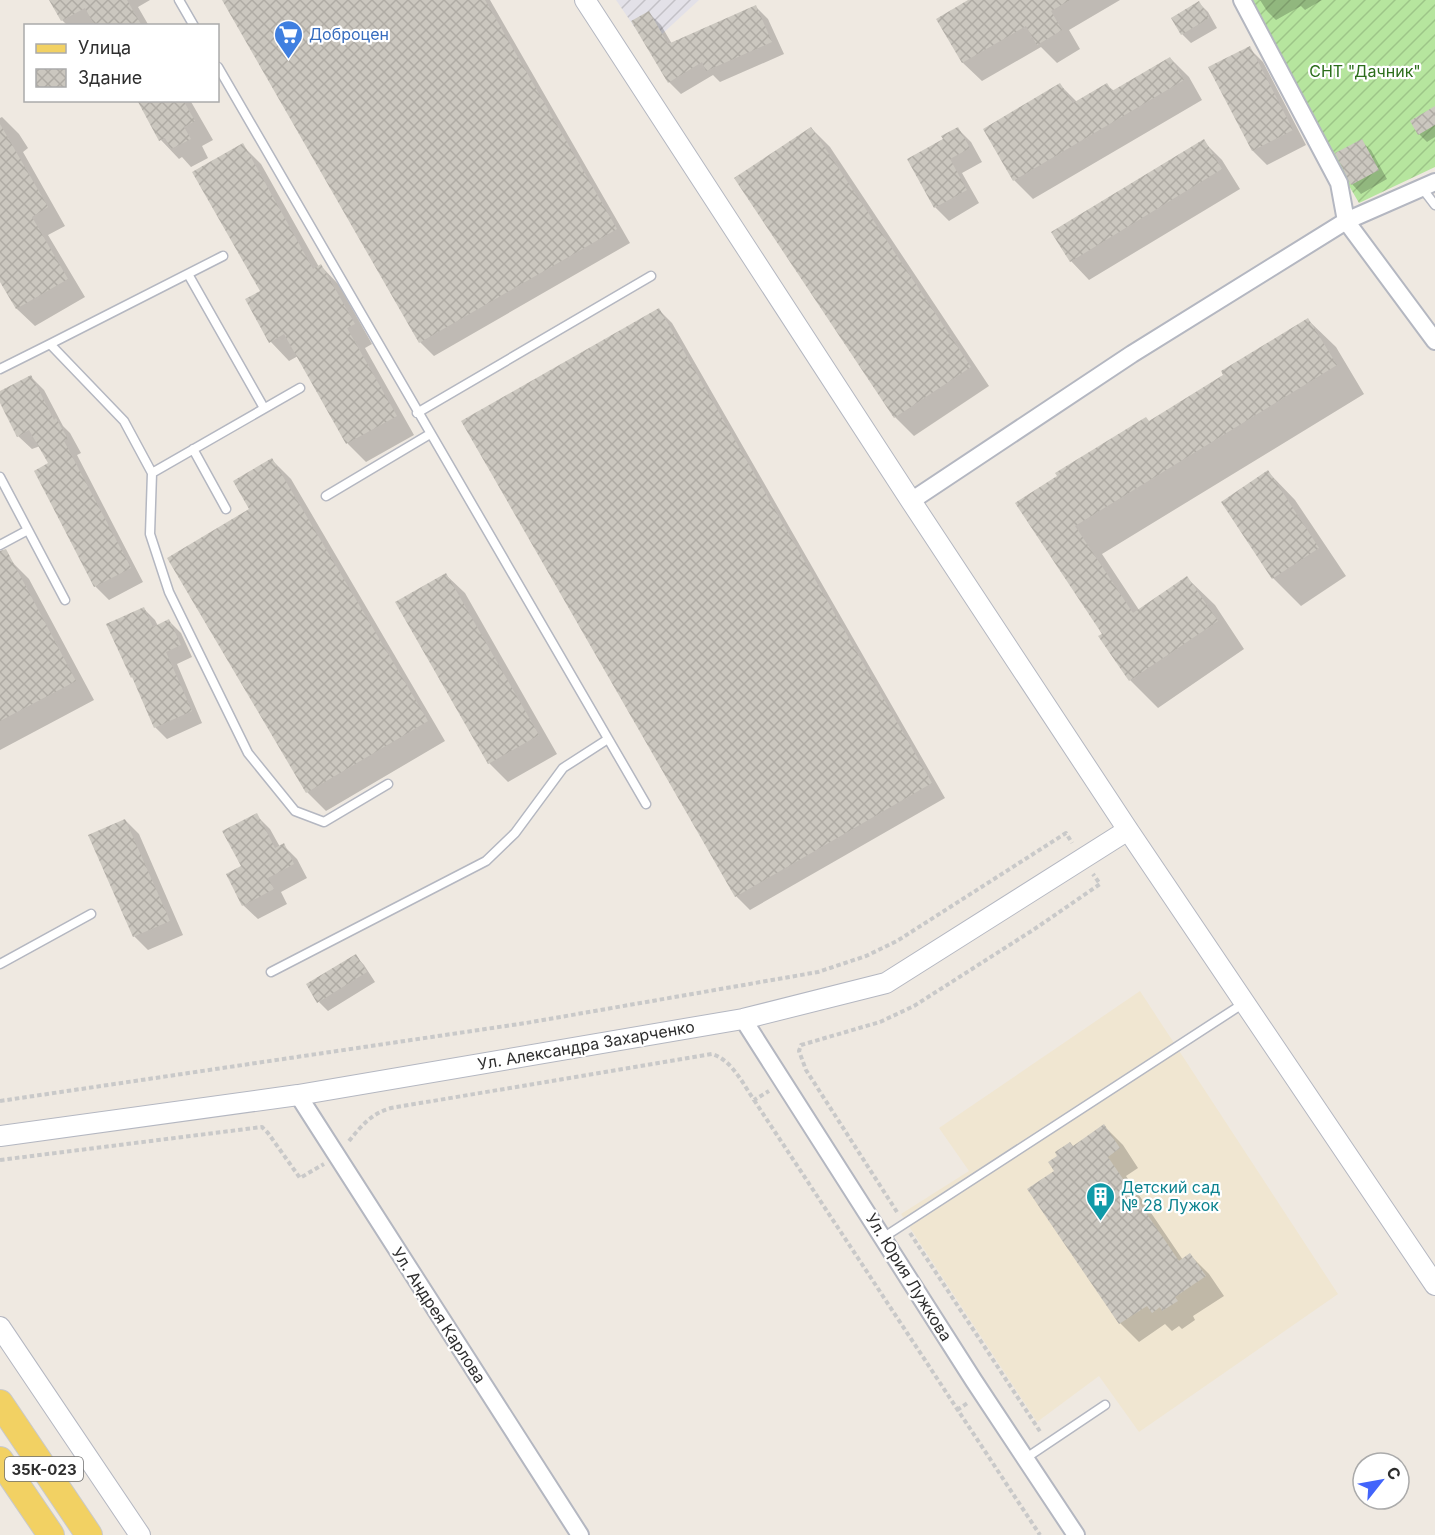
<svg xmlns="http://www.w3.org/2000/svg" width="1435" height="1535" font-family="Inter,sans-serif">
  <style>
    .industrial { fill: url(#industrial-furrows) }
    .education { fill: #f0e6d1 }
    .garden { fill: url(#garden-furrows) }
    .shadow { fill: #0003 }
    .building { fill: url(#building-cross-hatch) }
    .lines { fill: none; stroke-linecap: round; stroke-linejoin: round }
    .service-casing { stroke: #b4b7c1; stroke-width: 11 }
    .minor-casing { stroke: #b4b7c1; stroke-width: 20 }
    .tertiary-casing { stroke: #b4b7c1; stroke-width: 22 }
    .primary-casing { stroke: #c9c9c9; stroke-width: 28 }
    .path { stroke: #c9c9c9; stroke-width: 4; stroke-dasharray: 4.5 3; stroke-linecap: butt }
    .service { stroke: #fff; stroke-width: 8 }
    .minor { stroke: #fff; stroke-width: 16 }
    .tertiary { stroke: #fff; stroke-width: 20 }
    .primary { stroke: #f2d163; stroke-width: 26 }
    .labels { text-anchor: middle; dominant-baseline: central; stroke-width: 4.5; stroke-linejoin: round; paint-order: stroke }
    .shield { fill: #fff; stroke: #6d6d6d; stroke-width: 1.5 }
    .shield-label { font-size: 15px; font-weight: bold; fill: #2e2e2e }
    .shop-label { font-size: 16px; fill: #366cbe; stroke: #fff; text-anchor: start }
    .park-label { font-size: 16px; fill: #2c6e1b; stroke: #fff }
    .street-label { font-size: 16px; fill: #2e2e2e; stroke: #fff }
    .culture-label { font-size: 16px; fill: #0d838f; stroke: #fff; text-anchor: start }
  </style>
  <defs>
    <pattern id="industrial-furrows" width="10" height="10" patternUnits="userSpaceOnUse" patternTransform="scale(1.5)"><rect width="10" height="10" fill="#e3e1e8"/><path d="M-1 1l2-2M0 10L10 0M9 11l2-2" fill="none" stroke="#c3c1c7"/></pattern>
    <pattern id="garden-furrows" width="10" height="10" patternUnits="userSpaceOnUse" patternTransform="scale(1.5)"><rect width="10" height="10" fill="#b6e59e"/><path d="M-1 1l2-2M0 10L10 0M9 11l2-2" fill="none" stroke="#9dc588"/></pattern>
    <pattern id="building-cross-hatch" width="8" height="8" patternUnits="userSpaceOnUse" patternTransform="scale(1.5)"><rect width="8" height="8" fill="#cbc7bf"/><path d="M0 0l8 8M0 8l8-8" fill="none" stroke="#afaba4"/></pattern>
  </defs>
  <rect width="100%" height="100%" fill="#efe9e1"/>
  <path class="industrial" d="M 616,0 L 699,0 L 648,47 Z"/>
  <path class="education" d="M 1140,991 L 1338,1294 L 1139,1432 L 1099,1376 L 1037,1422 L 901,1214 L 969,1171 L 939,1128 Z"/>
  <path class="garden" d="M 1247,0 L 1435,0 L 1435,167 L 1359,203 L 1319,134 Z"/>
  <path class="shadow" d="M 62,0 L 150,0 L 138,7 L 149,26 L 68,26 L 62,20 Z
    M 224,0 L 490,0 L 630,243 L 434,356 L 420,342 Z
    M 971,0 L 1120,0 L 1069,30 L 1080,49 L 1057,63 L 1041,47 L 982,81 L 963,63 Z
    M 1260,0 L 1322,0 L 1305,10 L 1301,6 L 1276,20 L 1267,11 Z
    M 1199,3 L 1208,12 L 1217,28 L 1191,43 L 1182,34 Z
    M 756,7 L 768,19 L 784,54 L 720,82 L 713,75 L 681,94 L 669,82 L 649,13 L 661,25 L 672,44 Z
    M 1249,48 L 1263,62 L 1306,145 L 1267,165 L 1253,151 Z
    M 1170,58 L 1189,77 L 1202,100 L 1033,199 L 1014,180 L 1060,85 L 1077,102 L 1107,85 L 1114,91 Z
    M 139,100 L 190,100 L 213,140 L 202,146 L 208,158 L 191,167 L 182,157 L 179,159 L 161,140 Z
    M 1435,107 L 1435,137 L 1427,142 L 1419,134 Z
    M 2,117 L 19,134 L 28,148 L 23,152 L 65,226 L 48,235 L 85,297 L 35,326 L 17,309 L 0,279 L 0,118 Z
    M 811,128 L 830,147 L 989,386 L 914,436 L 895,417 Z
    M 958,129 L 971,142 L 982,162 L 962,173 L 979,203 L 949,221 L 935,207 L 909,160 L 945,140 Z
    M 1203,141 L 1222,160 L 1240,189 L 1089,280 L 1071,261 Z
    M 1361,141 L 1371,150 L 1387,179 L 1361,194 L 1352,184 L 1337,154 Z
    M 242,145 L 261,164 L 319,267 L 321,266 L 339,285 L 372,344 L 365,348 L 414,435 L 366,462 L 348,444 L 298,356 L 289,361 L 271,342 L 262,291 Z
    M 658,309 L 672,323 L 945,798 L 750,910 L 736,896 Z
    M 1308,320 L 1336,347 L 1364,394 L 1102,554 L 1139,610 L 1187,578 L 1215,605 L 1244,649 L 1158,708 L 1130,680 L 1104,634 L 1017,504 L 1225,376 Z
    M 31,377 L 44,390 L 63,426 L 70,433 L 81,453 L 77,455 L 143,582 L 109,600 L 95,586 L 50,464 L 40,446 L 32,449 L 18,436 L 0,400 L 0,392 Z
    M 272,460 L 291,479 L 445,741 L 326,811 L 307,792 L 251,510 Z
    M 1268,472 L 1295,500 L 1346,576 L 1301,606 L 1273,578 L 1223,502 Z
    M 10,560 L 29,579 L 94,700 L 0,750 L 0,565 Z
    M 446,575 L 465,593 L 557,754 L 508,782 L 489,763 L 397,603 Z
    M 143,608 L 155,620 L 158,626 L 169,621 L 181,633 L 192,657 L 177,664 L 202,723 L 167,739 L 155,727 Z
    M 256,815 L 270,829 L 280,847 L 283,845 L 297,859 L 307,878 L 281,892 L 287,904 L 258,919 L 243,905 L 243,867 Z
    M 125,820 L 139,834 L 183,935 L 148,950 L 134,936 Z
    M 355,955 L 364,965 L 375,982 L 328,1011 L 319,1002 Z
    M 1104,1126 L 1123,1145 L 1138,1168 L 1126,1176 L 1183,1260 L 1190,1255 L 1209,1274 L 1224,1296 L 1193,1316 L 1195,1320 L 1182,1329 L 1179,1326 L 1172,1331 L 1165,1324 L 1139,1342 L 1120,1323 L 1029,1189 L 1056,1171 L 1073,1147 Z"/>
  <path class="building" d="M 49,0 L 127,0 L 142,26 L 95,26 L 85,8 L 61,21 Z
    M 222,0 L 485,0 L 617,229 L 419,343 Z
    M 968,0 L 1070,0 L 1051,11 L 1062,30 L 1037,45 L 1026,26 L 962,63 L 936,19 Z
    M 1199,1 L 1209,18 L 1181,35 L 1171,18 Z
    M 756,5 L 772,42 L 706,71 L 702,62 L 668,83 L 631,21 L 649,11 L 668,44 Z
    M 1250,46 L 1293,130 L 1252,151 L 1208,67 Z
    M 1170,57 L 1184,80 L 1013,181 L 983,129 L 1060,83 L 1073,103 L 1107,83 L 1112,91 Z
    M 137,100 L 183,100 L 195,121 L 184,127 L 191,139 L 171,149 L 165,138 L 159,141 Z
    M 1435,106 L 1435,125 L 1418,135 L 1410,121 Z
    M 0,124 L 48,207 L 32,217 L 68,279 L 16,309 L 0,282 Z
    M 811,127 L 971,367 L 894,418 L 734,178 Z
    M 958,127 L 970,148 L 950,159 L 967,190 L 934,208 L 907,159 L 943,139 L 941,136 Z
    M 1204,139 L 1222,169 L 1070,262 L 1051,232 Z
    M 1362,139 L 1379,170 L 1351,185 L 1335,153 Z
    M 243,143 L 313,269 L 321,264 L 355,324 L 347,328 L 397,416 L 346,444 L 284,334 L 269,343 L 245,299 L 260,291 L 192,172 Z
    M 659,308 L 932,783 L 735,897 L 461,421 Z
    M 1308,318 L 1337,365 L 1075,526 L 1133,613 L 1187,576 L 1218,621 L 1129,681 L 1098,636 L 1102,634 L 1015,503 L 1057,476 L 1055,473 L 1146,417 L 1149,421 L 1223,375 L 1221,371 Z
    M 31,375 L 54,420 L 56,418 L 68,439 L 64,441 L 131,568 L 94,587 L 34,471 L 48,463 L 29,430 L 17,437 L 0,403 L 0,391 Z
    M 272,458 L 428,721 L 306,793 L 167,558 L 249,509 L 233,481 Z
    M 1268,470 L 1319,548 L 1272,579 L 1221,502 Z
    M 6,549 L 76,681 L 0,721 L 0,551 Z
    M 446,573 L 539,735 L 488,764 L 395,602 Z
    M 144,607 L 153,627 L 169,619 L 181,645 L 166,652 L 192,711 L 154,728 L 132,677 L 131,678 L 106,624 Z
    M 257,813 L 275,848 L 284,843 L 294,864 L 268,878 L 274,889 L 242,906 L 226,874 L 241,866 L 222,831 Z
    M 125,819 L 170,921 L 133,937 L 88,835 Z
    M 356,954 L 367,972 L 317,1003 L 306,984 Z
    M 1104,1124 L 1120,1148 L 1108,1157 L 1179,1261 L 1190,1253 L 1206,1276 L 1175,1297 L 1178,1301 L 1162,1311 L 1160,1307 L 1152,1313 L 1147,1306 L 1119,1324 L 1027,1189 L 1054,1171 L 1048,1162 L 1057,1156 L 1055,1152 L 1070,1142 L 1073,1146 Z"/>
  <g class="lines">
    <defs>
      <path id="service" d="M 179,0 L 194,26
        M 218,67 L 646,804
        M 1422,188 L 1435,205
        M 188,274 L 264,408
        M 50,344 L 223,256
        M 0,369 L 50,344 L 124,421 L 152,473 L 150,534 L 169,592 L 248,753 L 295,811 L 324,822 L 388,784
        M 417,413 L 651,276
        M 193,449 L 226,509
        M 152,473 L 300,388
        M 0,477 L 65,600
        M 326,496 L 430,434
        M 0,545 L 28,530
        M 0,964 L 91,914
        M 271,972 L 486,861 L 515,833 L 563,768 L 608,739
        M 884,1237 L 1244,1003
        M 1026,1458 L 1105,1405"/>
      <path id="minor" d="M 1242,0 L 1339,183 L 1346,221 L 1435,341
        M 911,501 L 1132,354 L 1346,221 L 1435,182
        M 743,1019 L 974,1381 L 1076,1535
        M 298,1095 L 580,1535"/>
      <path id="tertiary" d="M 585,0 L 911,501 L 1128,830 L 1435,1285
        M 0,1136 L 298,1095 L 743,1019 L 886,983 L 1128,830
        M 0,1327 L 140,1535"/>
      <path id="primary" d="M 0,1403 L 89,1535
        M 0,1460 L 51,1535"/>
    </defs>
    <use href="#service" class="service-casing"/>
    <use href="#minor" class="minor-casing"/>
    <use href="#tertiary" class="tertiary-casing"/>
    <use href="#primary" class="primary-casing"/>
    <path class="path" d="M 754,1100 L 1040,1535
      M 0,1101 L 526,1023 L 818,972 L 866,956 L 897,941 L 1066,833 L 1072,843
      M 349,1141 C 361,1126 372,1113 391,1108 L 712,1054 C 732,1060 743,1084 754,1100 L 769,1091
      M 0,1160 L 262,1127 L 268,1133 L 300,1178 L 324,1164
      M 897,1212 L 806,1070 L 799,1051 L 801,1045 L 880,1022 L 914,1006 L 1033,930 L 1100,884 L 1093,874
      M 910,1233 L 1041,1433
      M 957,1410 L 969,1402"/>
    <use href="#service" class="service"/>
    <use href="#minor" class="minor"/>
    <use href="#tertiary" class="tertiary"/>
    <use href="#primary" class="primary"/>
  </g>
  <defs>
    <symbol id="supermarket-pin" viewBox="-11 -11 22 30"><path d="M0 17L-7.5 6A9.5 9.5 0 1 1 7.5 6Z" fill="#3f7fe0" stroke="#fff"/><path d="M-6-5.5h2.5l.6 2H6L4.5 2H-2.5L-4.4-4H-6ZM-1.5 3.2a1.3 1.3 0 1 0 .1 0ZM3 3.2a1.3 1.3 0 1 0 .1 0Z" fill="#fff"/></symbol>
    <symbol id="building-pin" viewBox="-11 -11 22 30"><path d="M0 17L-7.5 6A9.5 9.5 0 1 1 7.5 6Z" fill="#0f9aa8" stroke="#fff"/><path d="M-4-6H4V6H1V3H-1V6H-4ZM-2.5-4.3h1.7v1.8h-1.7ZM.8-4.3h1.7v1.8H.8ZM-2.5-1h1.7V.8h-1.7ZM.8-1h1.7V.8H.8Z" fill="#fff"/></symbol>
  </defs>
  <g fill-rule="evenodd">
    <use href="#supermarket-pin" x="272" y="18" width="33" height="45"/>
    <use href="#building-pin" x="1084" y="1180" width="33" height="45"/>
  </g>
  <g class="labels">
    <rect class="shield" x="5" y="1457" width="78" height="24" rx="4.5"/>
    <g class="shield-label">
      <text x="44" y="1469">35К-023</text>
    </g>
    <g class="shop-label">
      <text x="309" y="34">Доброцен</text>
    </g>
    <g class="park-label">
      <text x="1365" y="71">СНТ "Дачник"</text>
    </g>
    <g class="street-label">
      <text transform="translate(586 1045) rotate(-10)">Ул. Александра Захарченко</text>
      <text transform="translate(909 1277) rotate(58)">Ул. Юрия Лужкова</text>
      <text transform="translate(439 1315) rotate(57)">Ул. Андрея Карлова</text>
    </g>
    <g class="culture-label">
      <text x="1121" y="1187">Детский сад<tspan x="1121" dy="18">№ 28 Лужок</tspan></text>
    </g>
  </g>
  <rect x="24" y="24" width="195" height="78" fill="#ffffff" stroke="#ababab" stroke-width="1.5"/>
  <rect x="36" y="44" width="30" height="9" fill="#f2d163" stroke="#ababab" stroke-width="1.5"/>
  <text x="78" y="54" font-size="18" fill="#2e2e2e">Улица</text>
  <rect x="36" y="69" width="30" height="18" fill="url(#building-cross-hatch)" stroke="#ababab" stroke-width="1.5"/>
  <text x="78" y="84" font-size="18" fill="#2e2e2e">Здание</text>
  <g transform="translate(1381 1481) rotate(59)"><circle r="28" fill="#ffffff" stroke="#ababab" stroke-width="1.5"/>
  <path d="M0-4.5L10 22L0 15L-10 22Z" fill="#4264fb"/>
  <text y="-9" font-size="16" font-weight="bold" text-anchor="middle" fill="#2e2e2e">С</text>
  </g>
</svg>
